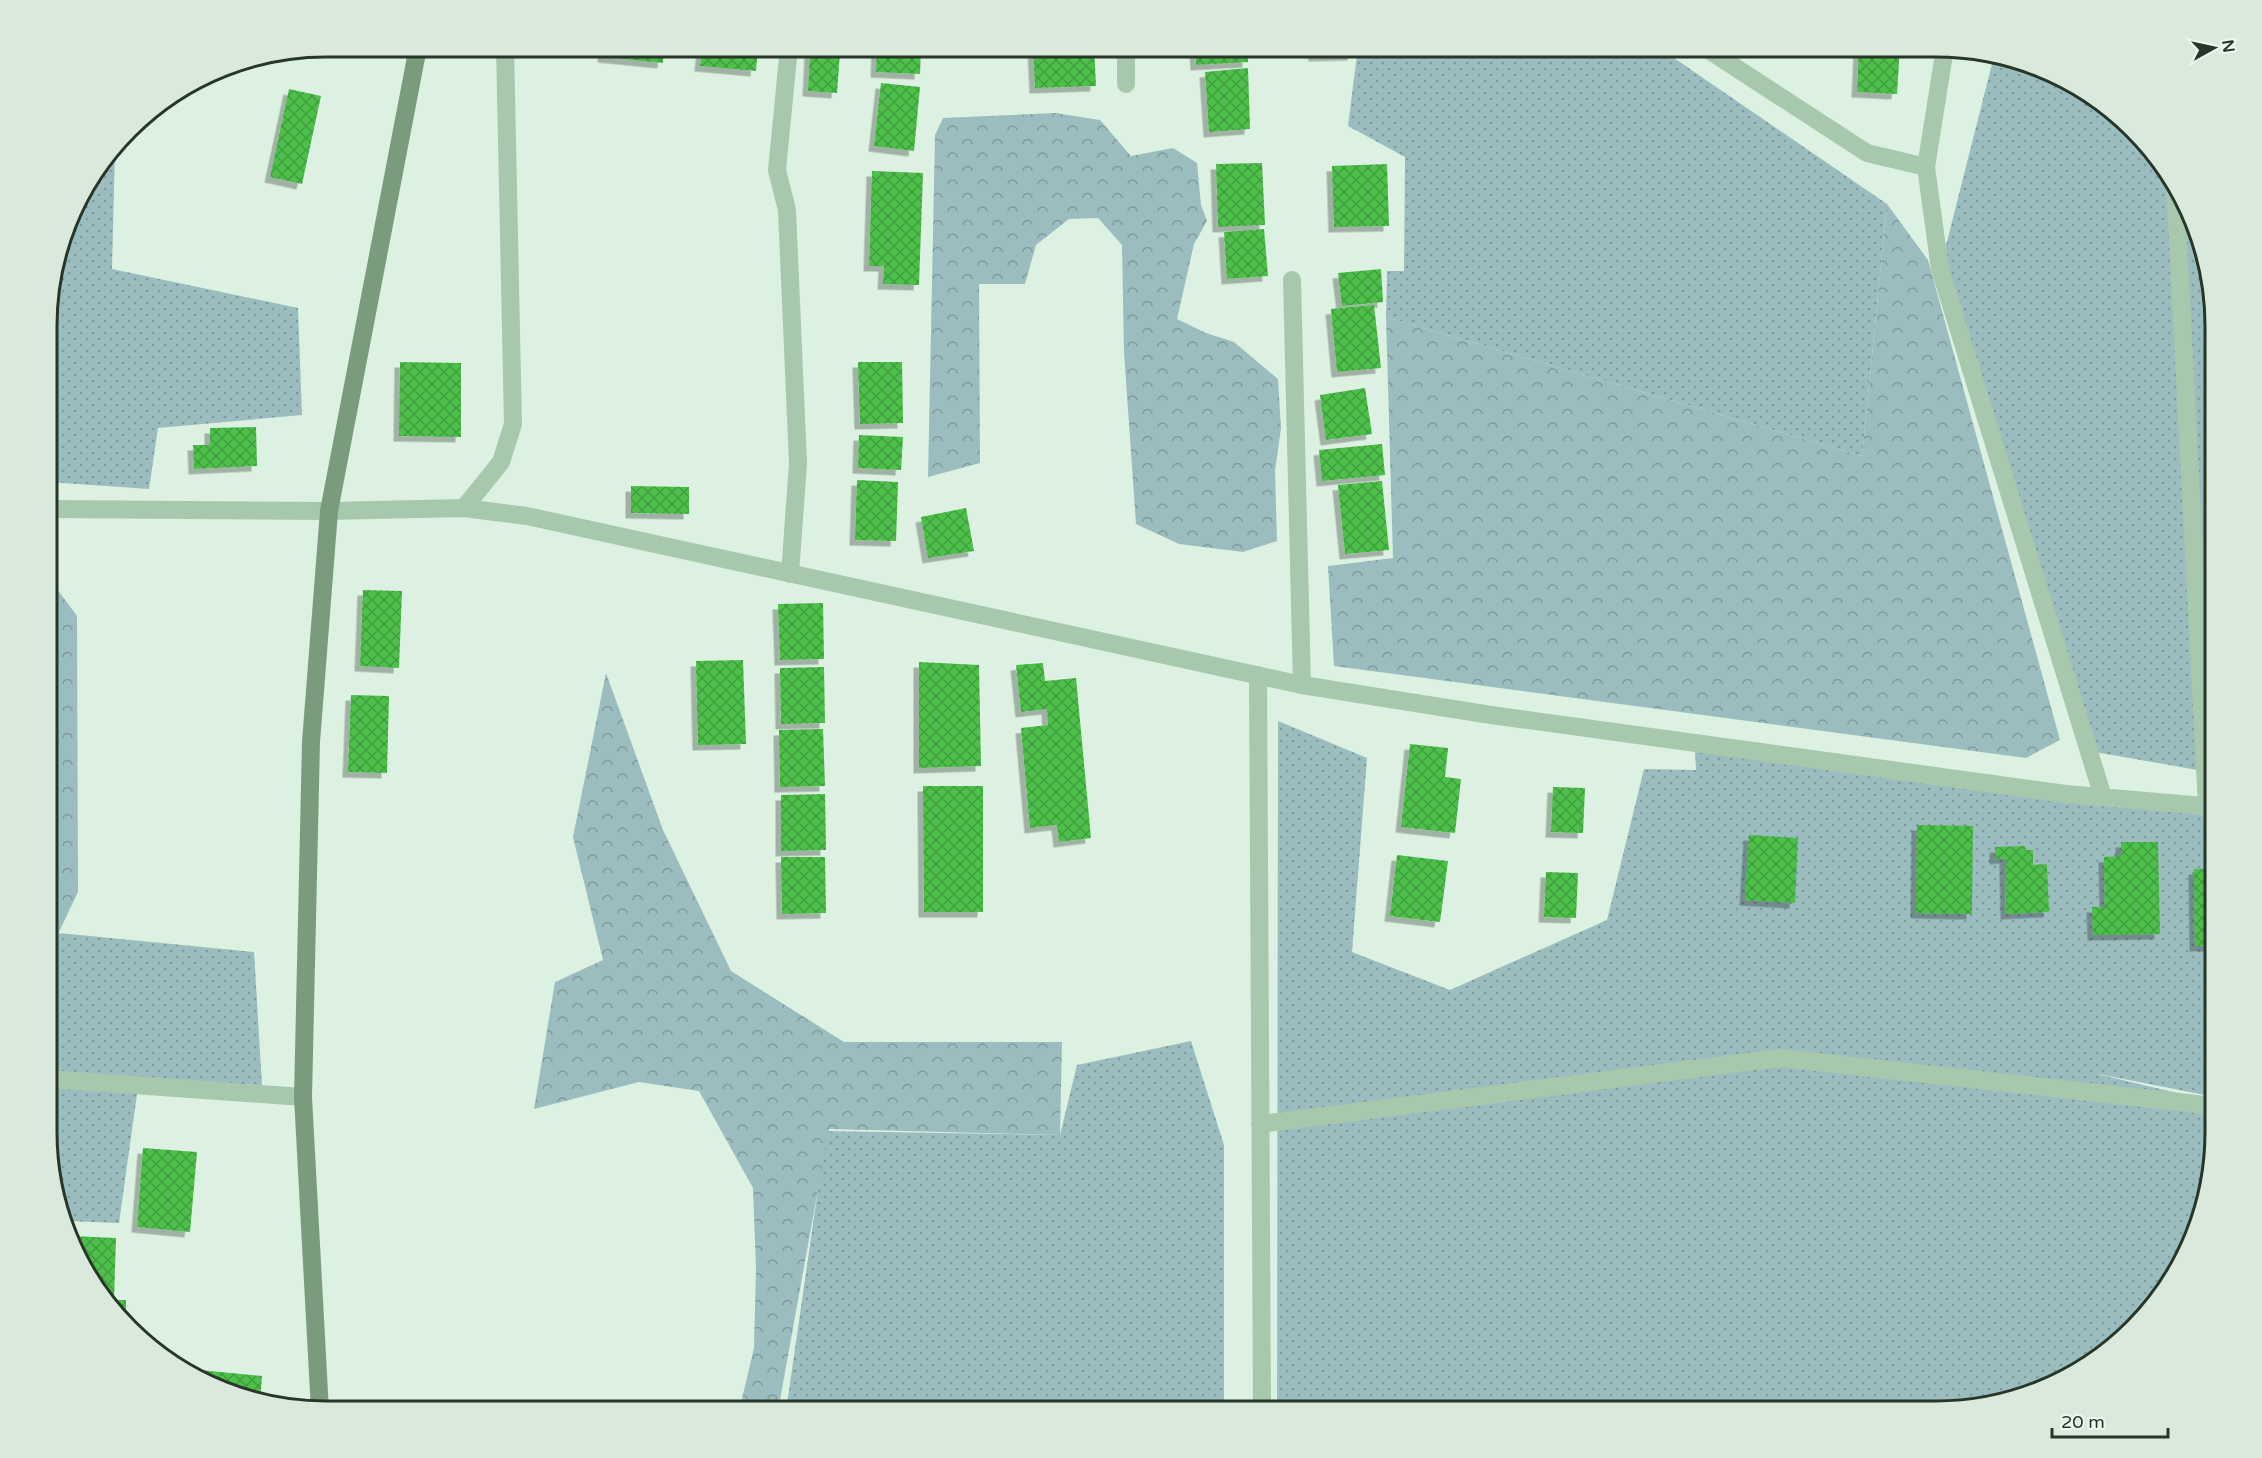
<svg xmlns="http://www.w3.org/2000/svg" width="2262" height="1458" font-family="'Varela Round',sans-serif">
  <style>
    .grass { fill: url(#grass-dots) }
    .forest { fill: url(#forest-crowns) }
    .building { fill: url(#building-cross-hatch); filter: url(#shadow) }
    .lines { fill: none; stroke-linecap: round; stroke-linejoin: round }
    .lane { stroke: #a8c8ae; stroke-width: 18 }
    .street { stroke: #a8c8ae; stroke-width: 18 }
    .secondary { stroke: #7a9c7d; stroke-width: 18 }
    .rim { fill: none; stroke: #283529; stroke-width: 3 }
  </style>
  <defs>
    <pattern id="grass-dots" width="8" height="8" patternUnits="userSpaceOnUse" patternTransform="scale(1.5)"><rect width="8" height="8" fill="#9cbdbf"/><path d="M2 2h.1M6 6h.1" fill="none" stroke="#7f9a9b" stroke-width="1.8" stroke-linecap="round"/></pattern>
    <pattern id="forest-crowns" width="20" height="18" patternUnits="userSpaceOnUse" patternTransform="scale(1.5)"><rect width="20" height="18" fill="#9cbdbf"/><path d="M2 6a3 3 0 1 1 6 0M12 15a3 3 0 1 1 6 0" fill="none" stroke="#7f9a9b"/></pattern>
    <pattern id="building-cross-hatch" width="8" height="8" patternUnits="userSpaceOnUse" patternTransform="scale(1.5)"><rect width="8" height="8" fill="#4dc04a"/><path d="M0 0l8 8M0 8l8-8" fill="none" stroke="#409d3e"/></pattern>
    <filter id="shadow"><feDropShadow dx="-5.5" dy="5.5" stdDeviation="0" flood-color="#0004"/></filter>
  </defs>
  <rect width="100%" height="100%" fill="#dcf1e1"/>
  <path class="grass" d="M 1358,47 L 1658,47 L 1887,204 L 1862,456 L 1386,317 L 1387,271 L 1404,271 L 1405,157 L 1348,126 Z
    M 1994,56 L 2026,61 L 2092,94 L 2178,186 L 2215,308 L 2215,773 L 2089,751 L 1940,269 Z
    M 115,151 L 112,269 L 298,308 L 302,415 L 158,428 L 149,489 L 49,482 L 49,290 L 75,202 Z
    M 1278,721 L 1367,758 L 1352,952 L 1450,990 L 1607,920 L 1644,769 L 1696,770 L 1695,751 L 2215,805 L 2215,1097 L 2093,1073 L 2215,1102 L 2215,1150 L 2201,1222 L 2168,1288 L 2076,1374 L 1954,1411 L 1277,1411 Z
    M 59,933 L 254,952 L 262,1085 L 139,1080 L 119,1223 L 67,1221 L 49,1168 L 49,953 Z
    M 1191,1041 L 1224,1145 L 1224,1411 L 786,1411 L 823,1155 L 823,1131 L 1060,1135 L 1077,1065 Z"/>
  <path class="forest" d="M 1055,113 L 1100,120 L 1131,156 L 1173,148 L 1197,163 L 1201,205 L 1207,221 L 1194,244 L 1177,319 L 1206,333 L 1234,342 L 1278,379 L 1281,428 L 1275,471 L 1277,541 L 1243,552 L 1179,544 L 1136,524 L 1124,352 L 1122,245 L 1098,218 L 1069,219 L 1036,245 L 1025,284 L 979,284 L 980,463 L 928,477 L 935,135 L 943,118 Z
    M 1887,204 L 1928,260 L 2060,740 L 2026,758 L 1334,666 L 1328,566 L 1393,558 L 1386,317 L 1862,456 Z
    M 49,578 L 77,616 L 78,892 L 49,953 Z
    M 606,673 L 663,830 L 731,971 L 844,1042 L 1062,1042 L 1060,1135 L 829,1129 L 778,1411 L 739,1411 L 754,1348 L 756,1269 L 753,1188 L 699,1091 L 639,1082 L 534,1109 L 555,982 L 603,960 L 573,837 Z"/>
  <path class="building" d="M 604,47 L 664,47 L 663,63 L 603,57 Z
    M 702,47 L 758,47 L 756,71 L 700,66 Z
    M 877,47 L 921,47 L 920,74 L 876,72 Z
    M 1033,47 L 1094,47 L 1096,86 L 1035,88 Z
    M 1195,47 L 1247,47 L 1248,62 L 1196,65 Z
    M 1313,47 L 1353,47 L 1353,55 L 1314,56 Z
    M 1859,47 L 1900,47 L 1897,94 L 1857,92 Z
    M 810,50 L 840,52 L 837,93 L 808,91 Z
    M 1248,68 L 1250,129 L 1209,132 L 1205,72 Z
    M 881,83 L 920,87 L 914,151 L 874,146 Z
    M 289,89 L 321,96 L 302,184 L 270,177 Z
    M 1262,163 L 1265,225 L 1218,227 L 1216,164 Z
    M 1387,164 L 1389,226 L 1334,227 L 1332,166 Z
    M 872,171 L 923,173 L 919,285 L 883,284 L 884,266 L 869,266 Z
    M 1264,229 L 1268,276 L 1227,279 L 1224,232 Z
    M 1381,269 L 1383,302 L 1342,306 L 1338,273 Z
    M 1374,305 L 1381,368 L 1337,372 L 1331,309 Z
    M 400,362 L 461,363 L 461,437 L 399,436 Z
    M 858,362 L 902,362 L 903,423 L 860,424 Z
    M 1365,388 L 1372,434 L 1326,440 L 1320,395 Z
    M 256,427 L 257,466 L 194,469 L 193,445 L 210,445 L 210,428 Z
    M 859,435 L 903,437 L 901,470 L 858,468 Z
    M 1382,444 L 1385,475 L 1322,481 L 1319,450 Z
    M 857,480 L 898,482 L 896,541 L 855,540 Z
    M 1382,481 L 1389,550 L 1345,554 L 1338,485 Z
    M 631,486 L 689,487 L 689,514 L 631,513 Z
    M 966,508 L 974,551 L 928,558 L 921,517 Z
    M 363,590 L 402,591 L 399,668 L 360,666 Z
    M 823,603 L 824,659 L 780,660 L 778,604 Z
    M 743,660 L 746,744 L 698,745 L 696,661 Z
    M 919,662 L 979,665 L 981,766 L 919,768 Z
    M 1043,663 L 1045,681 L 1076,678 L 1091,838 L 1059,842 L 1057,825 L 1030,828 L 1021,728 L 1048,725 L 1047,709 L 1021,712 L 1016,665 Z
    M 824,667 L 825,723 L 781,724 L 780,668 Z
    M 351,695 L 389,696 L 387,773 L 348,772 Z
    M 823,729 L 825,786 L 780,787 L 779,730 Z
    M 1410,744 L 1448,748 L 1445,777 L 1461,779 L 1455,833 L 1401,827 Z
    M 923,786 L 983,786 L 983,912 L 924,912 Z
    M 1553,787 L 1585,788 L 1583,833 L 1551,832 Z
    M 825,794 L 826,850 L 781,851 L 781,795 Z
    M 1917,825 L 1973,826 L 1972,914 L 1916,913 Z
    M 1749,835 L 1798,838 L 1795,903 L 1745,900 Z
    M 2121,842 L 2158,842 L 2160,934 L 2093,935 L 2092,907 L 2105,907 L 2104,857 L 2121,856 Z
    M 2025,846 L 2025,850 L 2033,850 L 2033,865 L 2047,864 L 2049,912 L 2006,914 L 2005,858 L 1995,859 L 1995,847 Z
    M 1397,855 L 1448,861 L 1440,922 L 1390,916 Z
    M 781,857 L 825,857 L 826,913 L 782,914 Z
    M 2194,869 L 2215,869 L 2215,946 L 2195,946 Z
    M 1546,872 L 1578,873 L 1576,918 L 1544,917 Z
    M 143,1148 L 197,1152 L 190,1232 L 137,1227 Z
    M 72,1236 L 116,1238 L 114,1300 L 126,1300 L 126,1317 L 84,1272 Z
    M 179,1368 L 262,1376 L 260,1401 L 236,1397 Z"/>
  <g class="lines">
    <path class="lane" d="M 1292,280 L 1302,685
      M 1258,675 L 1262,1411
      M 1260,1124 L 1780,1058 L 2215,1106"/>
    <path class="street" d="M 789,47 L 777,170 L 787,210 L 798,463 L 790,574
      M 1126,47 L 1126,84
      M 1704,47 L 1867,153 L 1926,167
      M 1945,48 L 1926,167 L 1940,269 L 2103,797
      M 2175,183 L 2207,806
      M 464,508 L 501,462 L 513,424 L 505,47
      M 49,509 L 329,511 L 464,508 L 527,516 L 1302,685 L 1491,715 L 2066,794 L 2215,807
      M 49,1079 L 303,1097"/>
    <path class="secondary" d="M 320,1411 L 303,1097 L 311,742 L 329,511 L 418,47"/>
  </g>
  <path d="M0 0H2262V1458H0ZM326 57H1936A269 269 0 0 1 2205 326V1132A269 269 0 0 1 1936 1401H326A269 269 0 0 1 57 1132V326A269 269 0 0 1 326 57Z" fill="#d9e9dc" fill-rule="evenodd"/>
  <path class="rim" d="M326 57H1936A269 269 0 0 1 2205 326V1132A269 269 0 0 1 1936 1401H326A269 269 0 0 1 57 1132V326A269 269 0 0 1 326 57Z"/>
  <g transform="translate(2214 48) rotate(82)" stroke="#e8f9ec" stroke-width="4.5" paint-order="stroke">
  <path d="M0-4.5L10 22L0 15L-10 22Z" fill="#283529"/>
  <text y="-9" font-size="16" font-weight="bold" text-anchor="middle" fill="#283529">N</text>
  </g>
  <path d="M2052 1428v9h116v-9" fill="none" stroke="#283529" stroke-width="3"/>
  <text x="2061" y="1428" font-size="18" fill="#283529" stroke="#e8f9ec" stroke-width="4.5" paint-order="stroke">20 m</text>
</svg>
